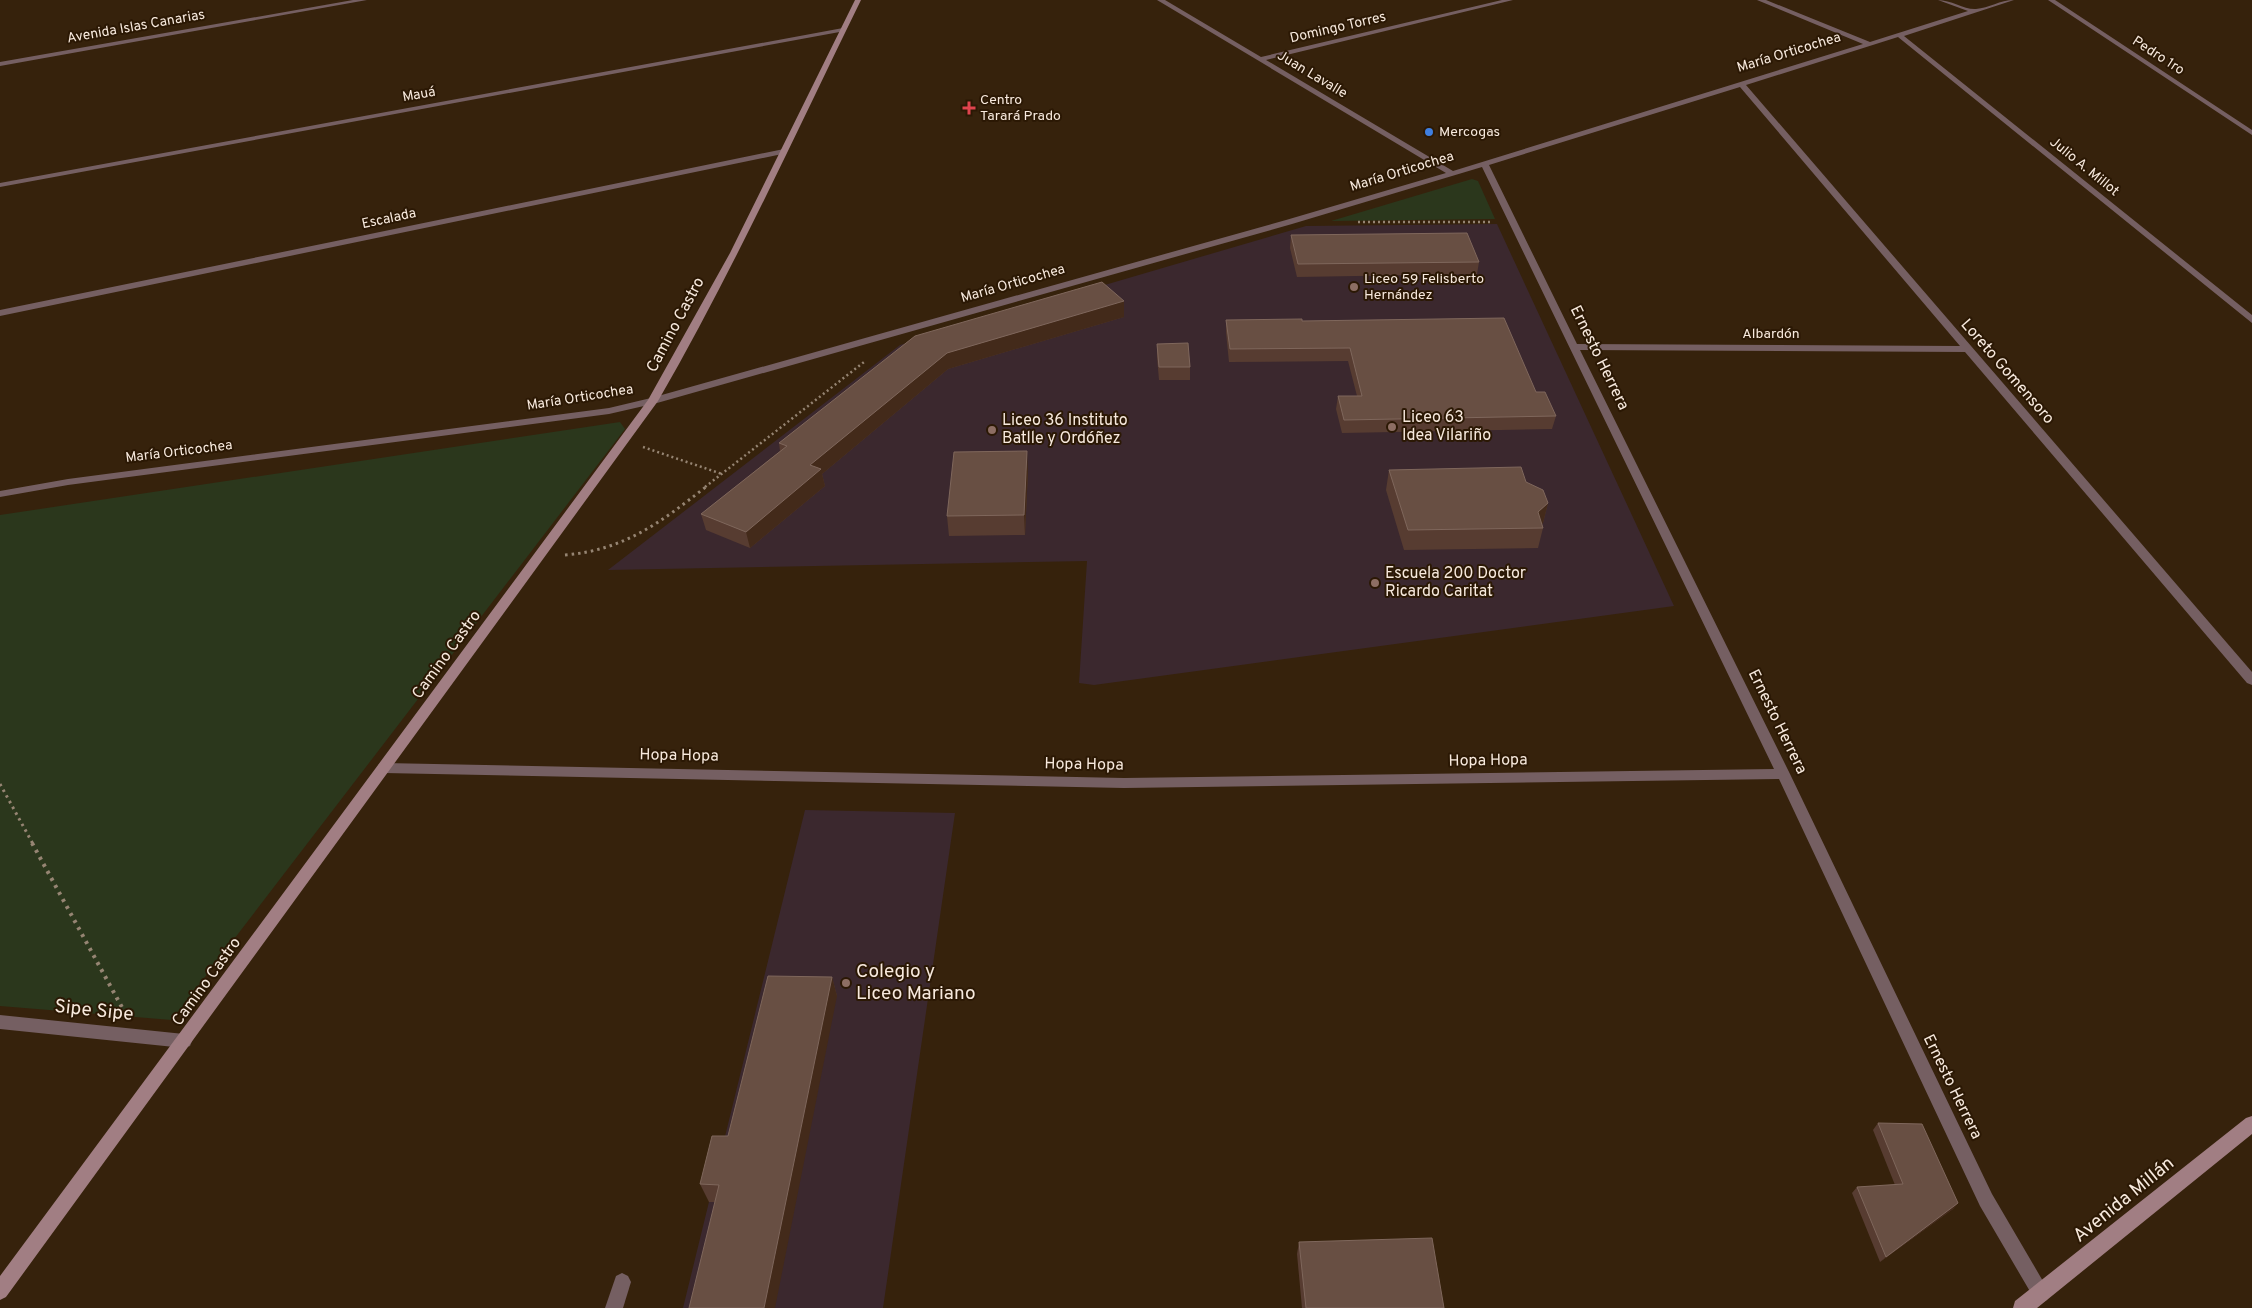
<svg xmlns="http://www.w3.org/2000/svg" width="2252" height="1308" font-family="Overpass,sans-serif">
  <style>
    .education { fill: #3b282e }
    .green { fill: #2b371c }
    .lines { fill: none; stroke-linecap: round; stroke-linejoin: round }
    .path-far2 { stroke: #968573; stroke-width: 2.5; stroke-dasharray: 2 3; stroke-linecap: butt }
    .path-far1 { stroke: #968573; stroke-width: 3; stroke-dasharray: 2.5 4; stroke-linecap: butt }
    .path { stroke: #968573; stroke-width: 4; stroke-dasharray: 3 5; stroke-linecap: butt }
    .lane { fill: #755f62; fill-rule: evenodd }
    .street { fill: #755f62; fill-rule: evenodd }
    .secondary { fill: #a17e83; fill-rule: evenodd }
    .wall { fill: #573c31 }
    .shaded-wall { fill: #432a1a }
    .building { fill: #684f43; stroke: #7f675c }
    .health-dot { fill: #e0444e; stroke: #2b1804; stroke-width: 2 }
    .shop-dot { fill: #3f7fe0; stroke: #2b1804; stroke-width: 2 }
    .education-dot { fill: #8d6e63; stroke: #2b1804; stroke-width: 2 }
    .labels { text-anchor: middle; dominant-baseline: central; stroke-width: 4; stroke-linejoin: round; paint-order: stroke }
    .far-street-label { font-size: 14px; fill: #f7e9dd; stroke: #2b1804 }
    .far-poi-label { font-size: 14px; fill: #f7e9dd; stroke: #2b1804; text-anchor: start }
    .street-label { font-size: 16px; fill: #f7e9dd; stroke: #2b1804 }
    .poi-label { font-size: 16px; fill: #f7e9dd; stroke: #2b1804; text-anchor: start }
    .near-poi-label { font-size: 19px; fill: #f7e9dd; stroke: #2b1804; text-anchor: start }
    .near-street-label { font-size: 19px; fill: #f7e9dd; stroke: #2b1804 }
  </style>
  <rect width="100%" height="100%" fill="#36220c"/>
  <path class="education" d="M 1497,224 L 1674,606 L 1094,685 L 1079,683 L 1087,561 L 608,570 L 900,345 L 1306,226 Z
    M 805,810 L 955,813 L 883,1308 L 683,1308 Z"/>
  <path class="green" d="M 1472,179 L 1478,181 L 1495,219 L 1331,221 Z
    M 620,422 L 625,429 L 172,1020 L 0,1006 L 0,515 Z"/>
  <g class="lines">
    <path class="path-far2" d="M 1358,222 L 1492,222
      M 643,447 L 722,474
      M 705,487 L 864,362"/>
    <path class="path-far1" d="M 565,555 C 625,550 661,522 707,486
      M 0,784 L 33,844"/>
    <path class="path" d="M 32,843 L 124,1011"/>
    <path class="lane" d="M 622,1273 L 628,1276 L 631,1282 L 623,1308 L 605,1308 L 616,1276 Z"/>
    <path class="street" d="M 353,0 L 367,0 L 0,66 L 0,62 Z
      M 1157,0 L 1165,0 L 1261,57 L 1502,0 L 1513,0 L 1266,60 L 1453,171 L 1863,44 L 1757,0 L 1766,0 L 1870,42 L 1968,11 L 1938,0 C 1951,0 1965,10 1976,9 C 1989,8 2000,0 2014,0 L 1904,36 L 2252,315 L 2252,323 L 1898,37 L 1746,85 L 2252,672 L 2252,685 L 2247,683 L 1965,352 L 1580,350 L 1790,774 L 1992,1194 L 2047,1288 L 2050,1294 L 2047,1300 L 2041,1303 L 2035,1300 L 1980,1206 L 1779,779 L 1124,788 L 384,773 L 379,772 L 377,768 L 379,764 L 384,763 L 1124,778 L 1774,769 L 1482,167 L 1292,224 L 657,403 L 609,414 L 68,485 L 0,497 L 0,491 L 68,479 L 609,408 L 651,398 L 1286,220 L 1446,173 ZM 1740,87 L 1960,346 L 1577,344 L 1489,165 Z
      M 2048,0 L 2055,0 L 2252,130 L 2252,135 Z
      M 843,28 L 845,29 L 845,31 L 0,187 L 0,183 Z
      M 784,149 L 787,149 L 787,153 L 0,316 L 0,310 Z
      M 0,1015 L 184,1034 L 190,1036 L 192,1041 L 190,1046 L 184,1048 L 0,1029 Z"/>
    <path class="secondary" d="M 855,0 L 861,0 C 795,135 733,271 658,401 L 6,1297 L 0,1300 L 0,1276 L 648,400 L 730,253 Z
      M 2252,1116 L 2252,1134 L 2037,1308 L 2013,1308 L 2015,1301 L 2246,1118 Z"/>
  </g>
  <path class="wall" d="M 1291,235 L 1479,262 L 1477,274 L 1297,277 L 1290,248 Z
    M 1124,317 L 948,369 L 822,474 L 825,486 L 750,548 L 706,530 L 701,514 L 780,451 L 779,443 L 915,336 Z
    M 1226,320 L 1302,321 L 1536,392 L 1556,416 L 1552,429 L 1342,433 L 1336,409 L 1338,396 L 1357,396 L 1348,361 L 1229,362 L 1226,332 Z
    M 1157,344 L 1190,367 L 1190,380 L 1159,380 L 1157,357 Z
    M 1389,470 L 1526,482 L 1548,503 L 1543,523 L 1542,524 L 1543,528 L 1538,548 L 1404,550 L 1386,490 Z
    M 1028,471 L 1025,535 L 949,536 L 947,516 Z
    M 832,977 L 837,996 L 715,1202 L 709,1202 L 700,1184 L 728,1136 Z
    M 1878,1123 L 1958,1203 L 1953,1209 L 1880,1262 L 1852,1193 L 1857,1187 L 1895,1185 L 1873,1130 Z
    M 1299,1242 L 1444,1308 L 1302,1308 L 1297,1254 Z"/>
  <path class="shaded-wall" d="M 1124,301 L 1124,317 L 948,369 L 822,474 L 825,486 L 750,548 L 746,532 L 810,465 L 947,353 Z
    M 1027,451 L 1028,471 L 1025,535 L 1024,515 Z
    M 1548,503 L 1543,523 L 1538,528 L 1538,512 Z
    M 832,977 L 837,996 L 775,1308 L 764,1308 Z
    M 1958,1203 L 1953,1209 L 1880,1262 L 1886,1257 Z"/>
  <path class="building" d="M 1467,233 L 1479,262 L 1298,264 L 1291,235 Z
    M 1102,282 L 1124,301 L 947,353 L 810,465 L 821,469 L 746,532 L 701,514 L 787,446 L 779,443 L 915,336 Z
    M 1504,318 L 1536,392 L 1545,392 L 1556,416 L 1344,420 L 1338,396 L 1362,396 L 1350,348 L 1230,349 L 1226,320 L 1302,319 L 1302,321 Z
    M 1188,343 L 1190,367 L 1159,367 L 1157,344 Z
    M 1027,451 L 1024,515 L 947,516 L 954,452 Z
    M 1521,467 L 1526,482 L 1543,490 L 1548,503 L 1538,512 L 1543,528 L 1408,530 L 1389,470 Z
    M 768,976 L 832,977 L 764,1308 L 689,1308 L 719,1185 L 700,1184 L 712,1136 L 728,1136 Z
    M 1878,1123 L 1922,1124 L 1958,1203 L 1886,1257 L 1857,1187 L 1903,1184 Z
    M 1432,1238 L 1444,1308 L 1306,1308 L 1299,1242 Z"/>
  <path class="health-dot" d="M966.5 100.5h5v5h5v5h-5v5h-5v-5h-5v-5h5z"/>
  <circle class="shop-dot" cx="1429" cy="132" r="5"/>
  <g class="education-dot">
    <circle cx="1354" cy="287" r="5"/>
    <circle cx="1392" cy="427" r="5"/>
    <circle cx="992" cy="430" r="5"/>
    <circle cx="1375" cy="583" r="5"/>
    <circle cx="846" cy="983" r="5"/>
  </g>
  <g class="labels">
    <g class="far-street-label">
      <text transform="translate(136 27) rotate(-10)">Avenida Islas Canarias</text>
      <text transform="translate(1338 28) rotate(-13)">Domingo Torres</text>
      <text transform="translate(1789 53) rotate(-17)">María Orticochea</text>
      <text transform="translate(2158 56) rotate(33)">Pedro 1ro</text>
      <text transform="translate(1312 75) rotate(31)">Juan Lavalle</text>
      <text transform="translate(419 95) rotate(-10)">Mauá</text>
      <text transform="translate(2084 167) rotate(39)">Julio A. Millot</text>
      <text transform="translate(1402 172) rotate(-17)">María Orticochea</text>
      <text transform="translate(389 219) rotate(-12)">Escalada</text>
      <text transform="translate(1013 284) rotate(-16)">María Orticochea</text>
      <text x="1771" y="334">Albardón</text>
      <text transform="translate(580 398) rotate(-9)">María Orticochea</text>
      <text transform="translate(179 452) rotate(-7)">María Orticochea</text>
    </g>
    <g class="far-poi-label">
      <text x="980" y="100">Centro<tspan x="980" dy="16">Tarará Prado</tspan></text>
      <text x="1439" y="132">Mercogas</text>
      <text x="1364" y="279">Liceo 59 Felisberto<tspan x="1364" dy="16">Hernández</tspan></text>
    </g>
    <g class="street-label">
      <text transform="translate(676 325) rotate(-62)">Camino Castro</text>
      <text transform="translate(1599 358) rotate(64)">Ernesto Herrera</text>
      <text transform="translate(2007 372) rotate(49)">Loreto Gomensoro</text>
      <text transform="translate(447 655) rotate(-54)">Camino Castro</text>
      <text transform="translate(1777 722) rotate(64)">Ernesto Herrera</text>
      <text transform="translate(679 756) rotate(1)">Hopa Hopa</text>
      <text transform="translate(1488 761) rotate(-1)">Hopa Hopa</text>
      <text transform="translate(1084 765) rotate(1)">Hopa Hopa</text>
      <text transform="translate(207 982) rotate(-54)">Camino Castro</text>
      <text transform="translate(1952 1087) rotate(64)">Ernesto Herrera</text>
    </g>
    <g class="poi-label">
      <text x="1402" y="418">Liceo 63<tspan x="1402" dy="18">Idea Vilariño</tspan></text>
      <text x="1002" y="421">Liceo 36 Instituto<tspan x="1002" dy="18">Batlle y Ordóñez</tspan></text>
      <text x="1385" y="574">Escuela 200 Doctor<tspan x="1385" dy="18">Ricardo Caritat</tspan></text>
    </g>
    <g class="near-poi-label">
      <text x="856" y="972">Colegio y<tspan x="856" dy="22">Liceo Mariano</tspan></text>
    </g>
    <g class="near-street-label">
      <text transform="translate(94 1011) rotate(6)">Sipe Sipe</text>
      <text transform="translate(2124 1200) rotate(-39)">Avenida Millán</text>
    </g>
  </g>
</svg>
